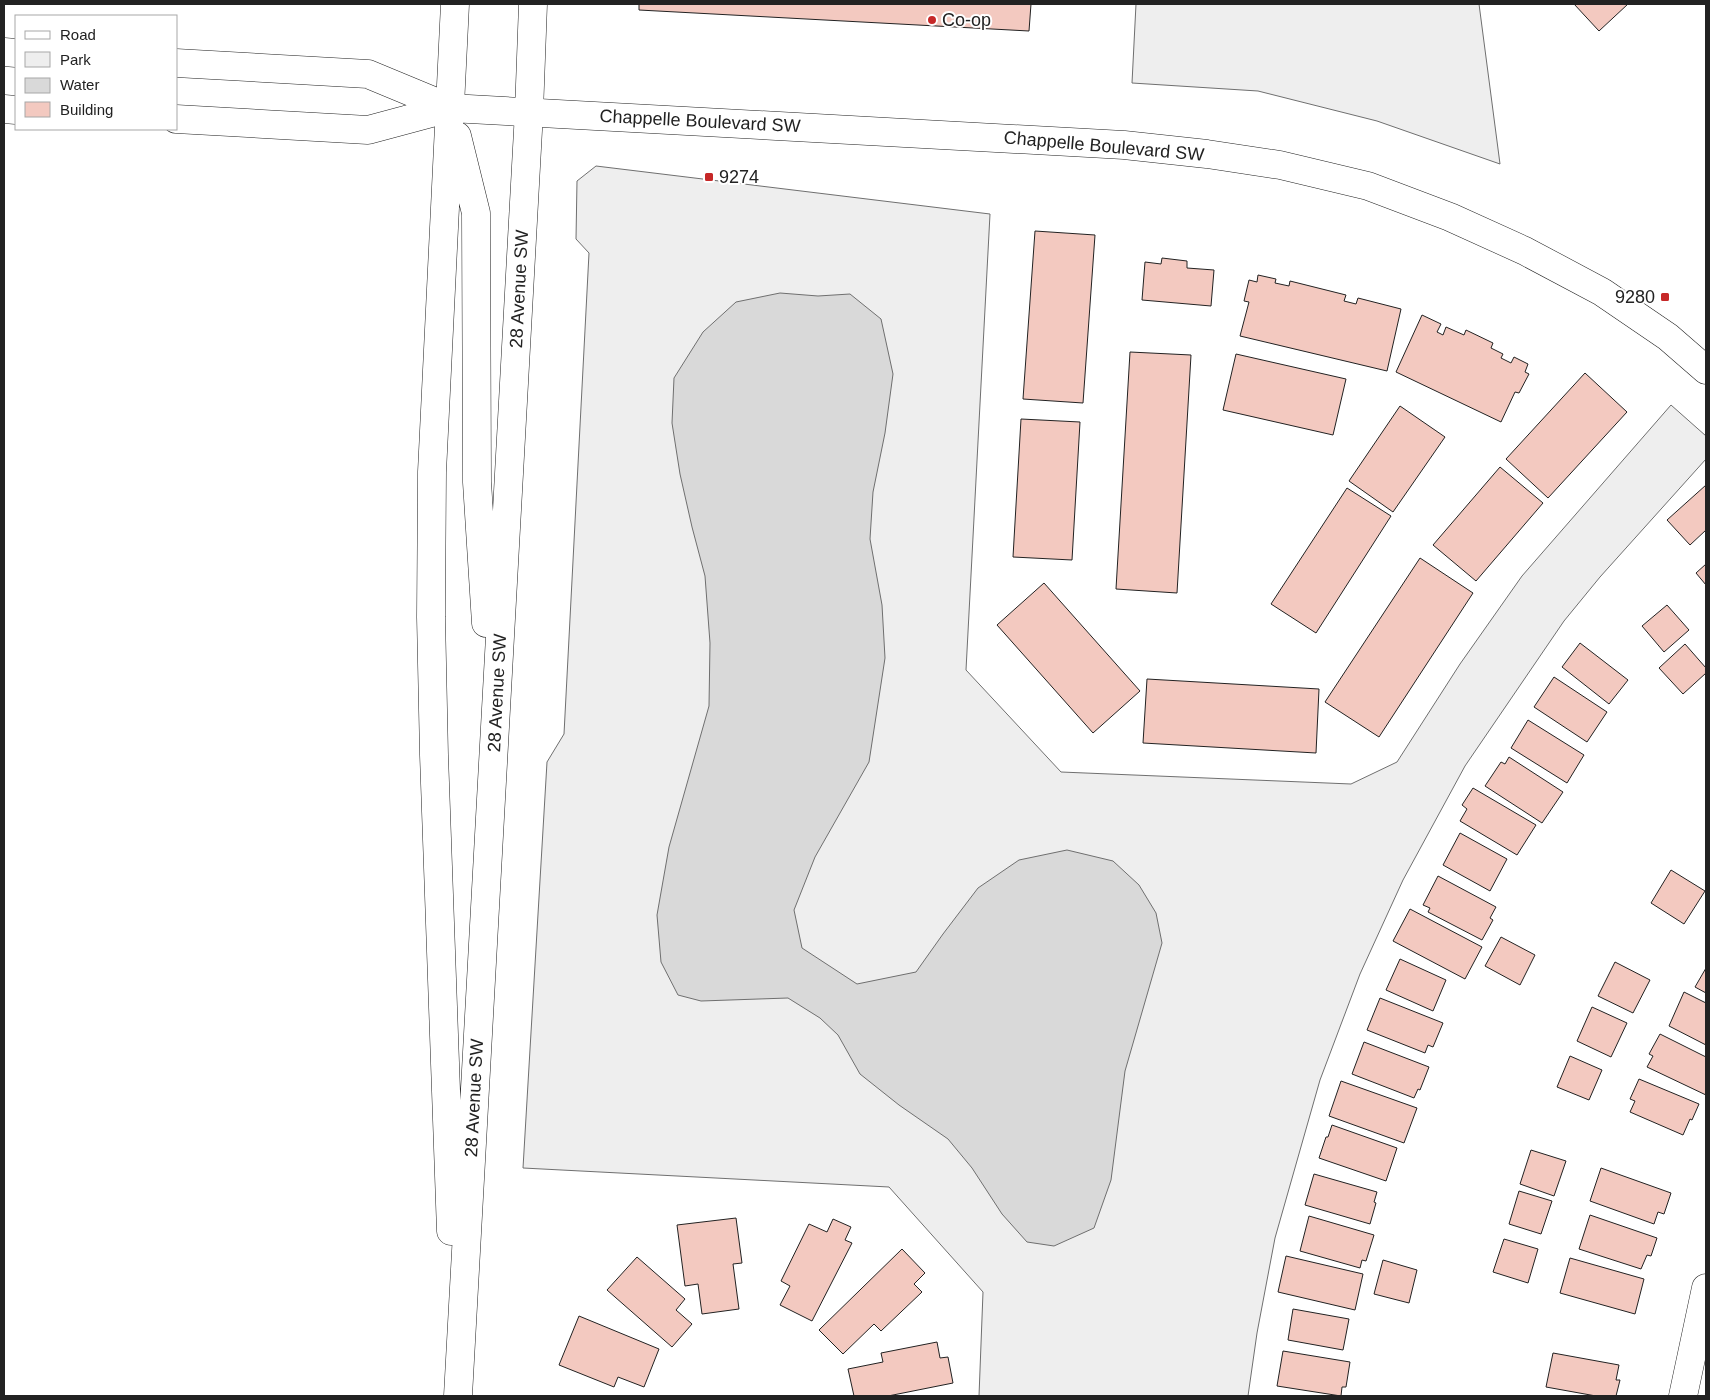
<svg xmlns="http://www.w3.org/2000/svg" width="1710" height="1400" font-family="Arial,sans-serif">
  <style>
    .green { fill: #eee; stroke: #6f6f6f }
    .water { fill: #d9d9d9; stroke: #6f6f6f }
    .building { fill: #f3c9c0; stroke: #222 }
    .lines { fill: none; stroke-linecap: round; stroke-linejoin: round }
    .minor-casing { stroke: #222; stroke-width: 29 }
    .tertiary-casing { stroke: #222; stroke-width: 29 }
    .secondary-casing { stroke: #222; stroke-width: 29 }
    .minor { stroke: #fff; stroke-width: 28 }
    .tertiary { stroke: #fff; stroke-width: 28 }
    .secondary { stroke: #fff; stroke-width: 28 }
    .poi-dot { fill: #c62828; stroke: #fff; stroke-width: 2 }
    .labels { text-anchor: middle; dominant-baseline: central; stroke-width: 4; stroke-linejoin: round; paint-order: stroke }
    .poi-label { font-size: 18px; fill: #222; stroke: #fff; text-anchor: start }
    .street-label { font-size: 18px; fill: #222; stroke: #fff }
  </style>
  <rect width="100%" height="100%" fill="#fff"/>
  <path class="green" d="M 1136,4 L 1479,4 L 1500,164 L 1377,121 L 1258,91 L 1132,83 Z
    M 596,166 L 990,214 L 966,670 L 1061,772 L 1351,784 L 1397,762 L 1460,664 L 1522,576 L 1671,405 L 1706,436 L 1706,459 L 1600,577 L 1564,621 L 1465,766 L 1403,880 L 1360,974 L 1320,1080 L 1275,1238 L 1257,1333 L 1248,1396 L 979,1396 L 983,1292 L 889,1187 L 523,1168 L 547,762 L 564,734 L 589,253 L 576,239 L 577,181 Z"/>
  <path class="water" d="M 780,293 L 818,296 L 850,294 L 881,319 L 893,374 L 885,433 L 873,492 L 870,539 L 882,605 L 885,658 L 869,762 L 815,857 L 794,910 L 802,948 L 857,984 L 916,972 L 943,934 L 978,888 L 1019,860 L 1067,850 L 1113,861 L 1139,885 L 1156,913 L 1162,943 L 1125,1071 L 1111,1180 L 1094,1228 L 1054,1246 L 1027,1242 L 1002,1214 L 972,1168 L 948,1139 L 899,1105 L 860,1074 L 838,1035 L 820,1018 L 788,998 L 701,1001 L 678,995 L 661,962 L 657,915 L 669,847 L 709,706 L 710,643 L 705,576 L 692,527 L 680,474 L 672,423 L 674,378 L 703,332 L 736,302 Z"/>
  <path class="building" d="M 639,4 L 1031,4 L 1029,31 L 639,10 Z
    M 1574,4 L 1628,4 L 1599,31 Z
    M 1035,231 L 1095,235 L 1083,403 L 1023,399 Z
    M 1162,258 L 1187,261 L 1187,268 L 1214,270 L 1211,306 L 1142,300 L 1145,262 L 1161,264 Z
    M 1258,275 L 1276,279 L 1275,283 L 1289,286 L 1290,281 L 1346,295 L 1344,301 L 1356,304 L 1358,298 L 1401,309 L 1387,371 L 1240,336 L 1249,302 L 1244,301 L 1249,280 L 1257,282 Z
    M 1422,315 L 1441,324 L 1437,332 L 1443,335 L 1446,327 L 1464,335 L 1466,330 L 1493,343 L 1491,348 L 1503,354 L 1501,358 L 1511,363 L 1514,357 L 1528,364 L 1525,372 L 1529,374 L 1519,393 L 1515,392 L 1501,422 L 1396,372 Z
    M 1130,352 L 1191,355 L 1177,593 L 1116,589 Z
    M 1236,354 L 1346,379 L 1333,435 L 1223,410 Z
    M 1585,373 L 1627,412 L 1548,498 L 1506,459 Z
    M 1400,406 L 1445,437 L 1393,512 L 1349,481 Z
    M 1021,419 L 1080,422 L 1072,560 L 1013,557 Z
    M 1500,467 L 1543,503 L 1476,581 L 1433,545 Z
    M 1706,485 L 1706,530 L 1690,545 L 1667,520 Z
    M 1347,488 L 1391,516 L 1316,633 L 1271,604 Z
    M 1420,558 L 1473,593 L 1379,737 L 1325,702 Z
    M 1706,564 L 1706,585 L 1696,573 Z
    M 1044,583 L 1140,691 L 1093,733 L 997,625 Z
    M 1667,605 L 1689,630 L 1664,652 L 1642,626 Z
    M 1580,643 L 1628,680 L 1609,704 L 1562,667 Z
    M 1685,644 L 1706,668 L 1706,673 L 1683,694 L 1659,668 Z
    M 1554,677 L 1607,712 L 1587,742 L 1534,707 Z
    M 1147,679 L 1319,689 L 1316,753 L 1143,743 Z
    M 1528,720 L 1584,755 L 1567,783 L 1511,748 Z
    M 1509,757 L 1563,792 L 1542,823 L 1485,786 L 1501,762 L 1505,764 Z
    M 1473,788 L 1536,825 L 1517,855 L 1460,821 L 1467,809 L 1462,805 Z
    M 1460,833 L 1507,859 L 1490,891 L 1443,865 Z
    M 1671,870 L 1705,891 L 1684,924 L 1651,903 Z
    M 1438,876 L 1496,907 L 1490,918 L 1493,920 L 1482,940 L 1428,912 L 1430,908 L 1423,905 Z
    M 1410,909 L 1482,947 L 1465,979 L 1393,941 Z
    M 1501,937 L 1535,955 L 1520,985 L 1485,966 Z
    M 1400,959 L 1446,980 L 1433,1011 L 1386,990 Z
    M 1615,962 L 1650,980 L 1633,1013 L 1598,996 Z
    M 1706,968 L 1706,993 L 1695,987 Z
    M 1684,992 L 1706,1003 L 1706,1045 L 1669,1026 Z
    M 1380,998 L 1443,1023 L 1433,1047 L 1428,1045 L 1425,1053 L 1367,1030 Z
    M 1592,1007 L 1627,1023 L 1611,1057 L 1577,1041 Z
    M 1660,1034 L 1706,1057 L 1706,1095 L 1647,1067 L 1653,1056 L 1649,1054 Z
    M 1364,1042 L 1429,1067 L 1420,1090 L 1418,1089 L 1414,1098 L 1352,1074 Z
    M 1570,1056 L 1602,1070 L 1589,1100 L 1557,1087 Z
    M 1639,1079 L 1699,1104 L 1692,1120 L 1690,1119 L 1683,1135 L 1630,1112 L 1635,1101 L 1630,1099 Z
    M 1341,1081 L 1417,1108 L 1404,1143 L 1329,1116 Z
    M 1332,1125 L 1397,1148 L 1386,1181 L 1319,1158 L 1326,1137 L 1328,1137 Z
    M 1531,1150 L 1566,1161 L 1554,1196 L 1520,1184 Z
    M 1601,1168 L 1671,1193 L 1664,1214 L 1658,1212 L 1654,1224 L 1590,1201 Z
    M 1314,1174 L 1377,1192 L 1374,1202 L 1376,1203 L 1370,1224 L 1305,1205 Z
    M 1519,1191 L 1552,1201 L 1541,1234 L 1509,1224 Z
    M 1590,1215 L 1657,1238 L 1651,1256 L 1647,1255 L 1641,1269 L 1579,1249 Z
    M 1309,1216 L 1374,1235 L 1366,1261 L 1362,1260 L 1360,1268 L 1300,1251 Z
    M 736,1218 L 742,1263 L 733,1264 L 739,1309 L 702,1314 L 698,1284 L 685,1286 L 677,1225 Z
    M 833,1219 L 851,1227 L 845,1240 L 852,1243 L 812,1321 L 780,1305 L 790,1286 L 781,1281 L 809,1224 L 827,1232 Z
    M 1504,1239 L 1538,1249 L 1528,1283 L 1493,1272 Z
    M 902,1249 L 925,1273 L 914,1284 L 922,1292 L 881,1331 L 874,1324 L 843,1354 L 819,1330 Z
    M 1286,1256 L 1363,1274 L 1355,1310 L 1278,1292 Z
    M 637,1257 L 685,1299 L 676,1310 L 692,1324 L 672,1347 L 607,1290 Z
    M 1570,1258 L 1644,1279 L 1635,1314 L 1560,1293 Z
    M 1383,1260 L 1417,1270 L 1409,1303 L 1374,1294 Z
    M 1293,1309 L 1349,1319 L 1343,1350 L 1288,1340 Z
    M 579,1316 L 659,1349 L 644,1387 L 618,1377 L 614,1387 L 559,1365 Z
    M 937,1342 L 940,1358 L 948,1357 L 953,1383 L 888,1396 L 854,1396 L 848,1369 L 883,1362 L 881,1353 Z
    M 1283,1351 L 1350,1362 L 1346,1387 L 1342,1387 L 1341,1396 L 1277,1386 Z
    M 1553,1353 L 1619,1365 L 1616,1380 L 1620,1380 L 1616,1396 L 1596,1396 L 1546,1387 Z"/>
  <g class="lines">
    <defs>
      <path id="minor" d="M 4,52 L 16,53
        M 176,63 L 368,74 L 450,108
        M 4,109 L 16,110
        M 176,119 L 368,130 L 450,108
        M 1683,1396 L 1706,1288"/>
      <path id="tertiary" d="M 450,108 L 1124,145 L 1207,154 L 1280,165 L 1368,186 L 1450,217 L 1525,251 L 1602,292 L 1668,337 L 1706,370"/>
      <path id="secondary" d="M 457,136 L 476,213 L 477,482 L 486,623
        M 451,1231 L 434,755 L 431,617 L 432,472 L 455,4
        M 458,1396 L 529,112 L 533,4"/>
    </defs>
    <use href="#minor" class="minor-casing"/>
    <use href="#tertiary" class="tertiary-casing"/>
    <use href="#secondary" class="secondary-casing"/>
    <use href="#minor" class="minor"/>
    <use href="#tertiary" class="tertiary"/>
    <use href="#secondary" class="secondary"/>
  </g>
  <g class="poi-dot">
    <circle cx="932" cy="20" r="5"/>
    <rect x="704" y="172" width="10" height="10" rx="2.5"/>
    <rect x="1660" y="292" width="10" height="10" rx="2.5"/>
  </g>
  <g class="labels">
    <g class="poi-label">
      <text x="942" y="20">Co-op</text>
      <text x="719" y="177">9274</text>
      <text x="1655" y="297" text-anchor="end">9280</text>
    </g>
    <g class="street-label">
      <text transform="translate(700 121) rotate(3)">Chappelle Boulevard SW</text>
      <text transform="translate(1104 146) rotate(5)">Chappelle Boulevard SW</text>
      <text transform="translate(519 289) rotate(-87)">28 Avenue SW</text>
      <text transform="translate(497 693) rotate(-87)">28 Avenue SW</text>
      <text transform="translate(474 1098) rotate(-87)">28 Avenue SW</text>
    </g>
  </g>
  <rect width="1710" height="1400" fill="none" stroke="#222222" stroke-width="10"/>
  <rect x="15" y="15" width="162" height="115" fill="#ffffff" stroke="#a7a7a7"/>
  <rect x="25" y="31" width="25" height="8" fill="#ffffff" stroke="#a7a7a7"/>
  <text x="60" y="40" font-size="15" fill="#222222">Road</text>
  <rect x="25" y="52" width="25" height="15" fill="#eeeeee" stroke="#a7a7a7"/>
  <text x="60" y="65" font-size="15" fill="#222222">Park</text>
  <rect x="25" y="78" width="25" height="15" fill="#d9d9d9" stroke="#a7a7a7"/>
  <text x="60" y="90" font-size="15" fill="#222222">Water</text>
  <rect x="25" y="102" width="25" height="15" fill="#f3c9c0" stroke="#a7a7a7"/>
  <text x="60" y="115" font-size="15" fill="#222222">Building</text>
</svg>
